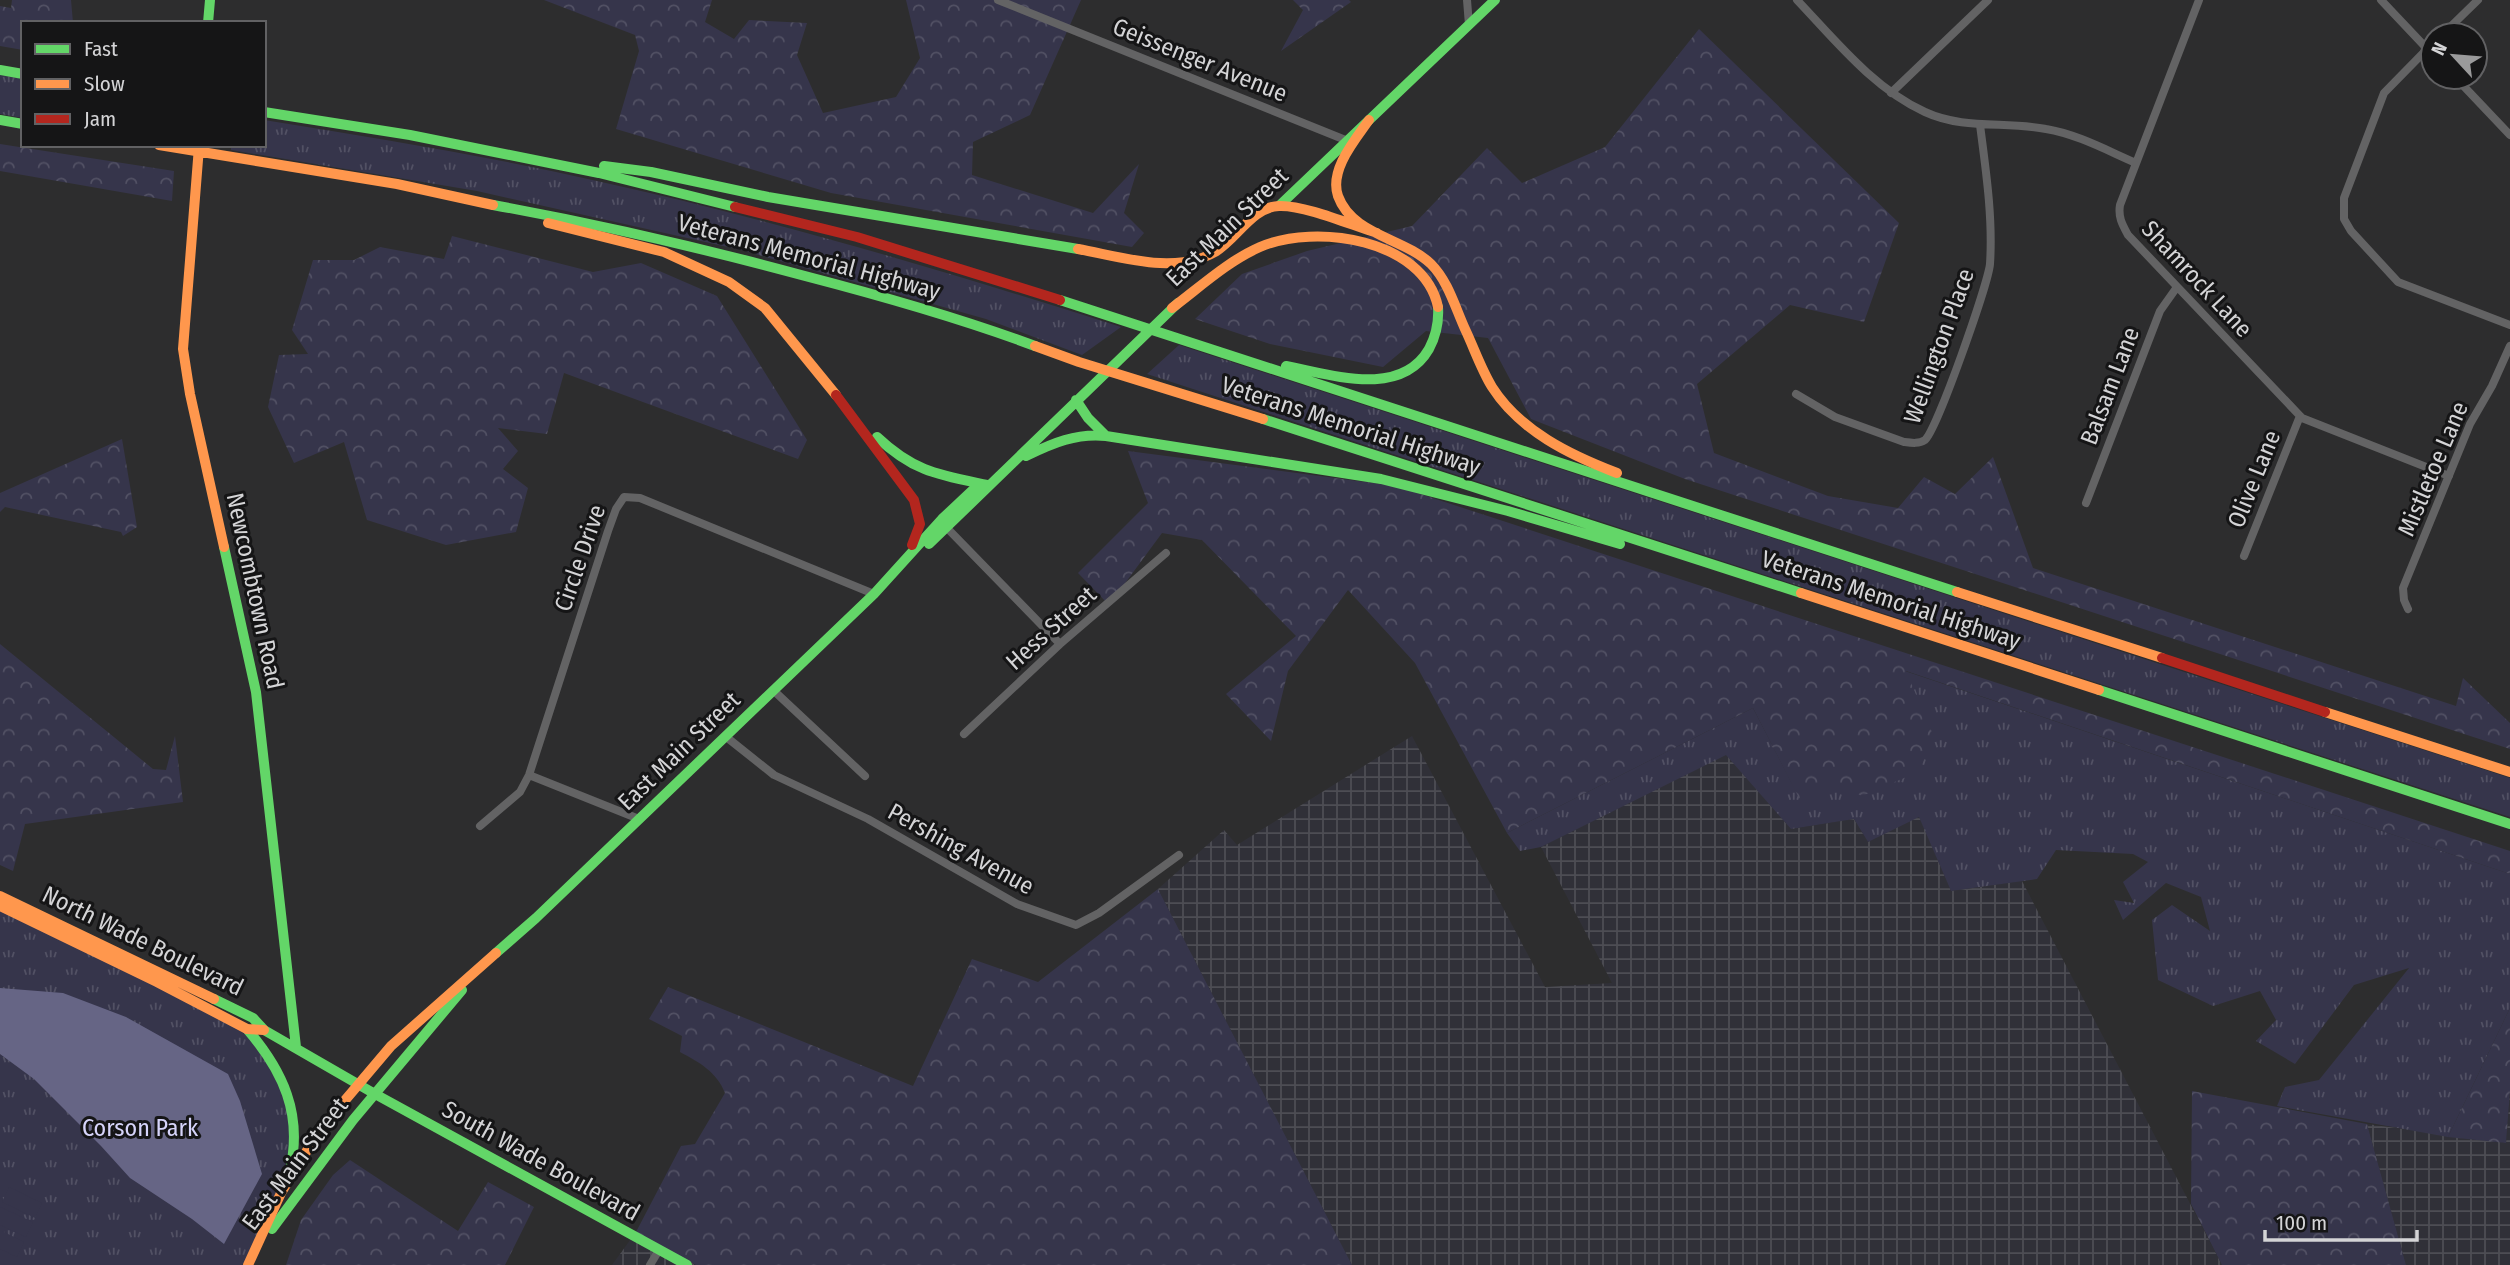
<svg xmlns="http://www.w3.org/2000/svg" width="2510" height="1265" font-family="'Fira Sans Condensed',sans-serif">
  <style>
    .industrial { fill: url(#industrial-grid) }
    .grass { fill: url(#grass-tufts) }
    .forest { fill: url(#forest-crowns) }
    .pitch { fill: #36354b }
    .water { fill: #666585 }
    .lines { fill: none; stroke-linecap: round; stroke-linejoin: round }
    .street { stroke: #636364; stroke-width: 8 }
    .fast { stroke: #63d668; stroke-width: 10 }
    .slow { stroke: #ff974d; stroke-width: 10 }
    .jam { stroke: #b3261e; stroke-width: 10 }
    .labels { text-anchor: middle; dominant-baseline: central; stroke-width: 6; stroke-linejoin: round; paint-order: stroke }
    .street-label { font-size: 24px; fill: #d4d4d6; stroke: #151516 }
    .park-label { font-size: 24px; fill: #d6d4fa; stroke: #151516 }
  </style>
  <defs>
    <pattern id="industrial-grid" width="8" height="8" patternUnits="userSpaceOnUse" patternTransform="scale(1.75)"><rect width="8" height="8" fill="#303038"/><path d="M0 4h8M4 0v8" fill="none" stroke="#4d4d54"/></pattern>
    <pattern id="grass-tufts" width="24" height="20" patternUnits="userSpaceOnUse" patternTransform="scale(1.75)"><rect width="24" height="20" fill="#36354b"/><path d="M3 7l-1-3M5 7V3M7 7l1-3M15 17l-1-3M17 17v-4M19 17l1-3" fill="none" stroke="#525164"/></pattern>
    <pattern id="forest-crowns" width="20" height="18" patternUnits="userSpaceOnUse" patternTransform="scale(1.75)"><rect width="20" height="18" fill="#36354b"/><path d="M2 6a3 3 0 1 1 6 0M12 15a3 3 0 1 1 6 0" fill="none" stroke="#525164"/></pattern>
  </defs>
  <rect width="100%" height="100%" fill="#2d2d2e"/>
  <path class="industrial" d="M 1412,736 L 1545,987 L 1612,983 L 1541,847 L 1726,754 L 1791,829 L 1854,819 L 1868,842 L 1919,816 L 1951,891 L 2022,881 L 2222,1265 L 1352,1265 L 1158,889 L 1224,830 L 1237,845 Z
    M 2510,1091 L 2510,1265 L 2406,1265 L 2367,1124 L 2506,1143 Z
    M 636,1232 L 696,1265 L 612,1265 Z"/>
  <path class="grass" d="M 0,75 L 23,79 L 23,118 L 0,114 Z
    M 264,120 C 376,138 487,156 597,181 C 775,220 948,272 1121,327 L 1082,355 L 986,319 L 741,250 L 477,191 L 231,150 L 231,145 L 264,145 Z
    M 1179,345 L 2510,778 L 2510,817 L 1147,374 Z
    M 1905,671 L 2510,874 L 2510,1008 L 2448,1137 L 2277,1106 L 2285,1087 L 2319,1080 L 2409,968 L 2354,985 L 2295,1064 L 2256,1041 L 2276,1020 L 2260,991 L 2213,1006 L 2158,980 L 2152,920 L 2172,905 L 2210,931 L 2201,897 L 2166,883 L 2123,920 L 2114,900 L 2134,903 L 2123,882 L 2148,862 L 2133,854 L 2056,850 L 2037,879 L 1951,891 L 1919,817 L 1868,842 L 1854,819 L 1791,829 L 1726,755 L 1541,847 L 1520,851 L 1507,833 L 1753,708 L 1800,799 Z
    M 0,906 L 247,1029 L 265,1048 L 292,1113 L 296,1153 L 248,1265 L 0,1265 Z"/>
  <path class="forest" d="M 12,0 L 71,0 L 73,23 L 23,23 L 23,50 L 0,46 L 0,6 L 11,8 Z
    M 544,0 L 712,0 L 705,22 L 734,39 L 749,20 L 807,23 L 797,55 L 823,113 L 896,97 L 920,58 L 906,0 L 1081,0 L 1030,115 L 973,142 L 972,175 L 1093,213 L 1139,164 L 1124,213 L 1144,233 L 1132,247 L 831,193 L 616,129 L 639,51 L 635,35 Z
    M 1293,0 L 1349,0 L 1351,2 L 1281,51 L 1303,10 Z
    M 1699,29 L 1899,223 L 1864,322 L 1790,305 L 1697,384 L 1714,453 L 1828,496 L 1898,508 L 1924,477 L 1955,494 L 1993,457 L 2033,568 L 2456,706 L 2463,678 L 2510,723 L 2510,749 L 1685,479 L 1531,419 L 1488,338 L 1426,331 L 1383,367 L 1270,344 L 1195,319 L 1242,274 L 1307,251 L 1412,226 L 1487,148 L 1522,183 L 1605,147 Z
    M 0,144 L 174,171 L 172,201 L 0,171 Z
    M 452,236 L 593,272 L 641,263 L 717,296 L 807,440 L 798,459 L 564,373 L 547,434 L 498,428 L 518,451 L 503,469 L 528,488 L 516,532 L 446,545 L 367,520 L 344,442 L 294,463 L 268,407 L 279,355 L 308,354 L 292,330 L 313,260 L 354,260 L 380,247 L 444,259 Z
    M 122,439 L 137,527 L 123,536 L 121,532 L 5,507 L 0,512 L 0,493 Z
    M 1128,451 L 1396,486 L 2510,851 L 2510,874 L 1906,671 L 1934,737 L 1918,772 L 1862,796 L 1836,784 L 1800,800 L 1753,708 L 1507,833 L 1415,663 L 1348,590 L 1288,671 L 1271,741 L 1226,694 L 1296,636 L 1202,540 L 1162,533 L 1109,605 L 1078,573 L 1148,503 Z
    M 0,644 L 153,769 L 166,770 L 175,736 L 183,802 L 25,824 L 13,871 L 0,865 Z
    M 1158,889 L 1352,1265 L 696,1265 L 636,1232 L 681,1146 L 695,1144 L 725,1093 C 717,1072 699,1062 680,1052 L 682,1036 L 649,1019 L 668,987 L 913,1086 L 972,959 L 1038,982 Z
    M 2510,1008 L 2510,1091 L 2506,1143 L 2448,1137 Z
    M 2192,1091 L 2367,1124 L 2406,1265 L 2222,1265 L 2191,1204 Z
    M 350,1160 L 458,1231 L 488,1182 L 534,1207 L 505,1265 L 286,1265 L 301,1220 L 333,1175 Z"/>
  <path class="pitch" d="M 9,1187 L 42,1203 L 35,1218 L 2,1202 Z
    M 0,1207 L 33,1222 L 26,1237 L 0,1225 Z
    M 0,1230 L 24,1242 L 17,1257 L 0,1249 Z"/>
  <path class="water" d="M 0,988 L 63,993 L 126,1017 L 228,1074 L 240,1101 L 262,1174 L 224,1244 L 192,1219 L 130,1178 L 101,1146 L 34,1079 L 0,1054 Z"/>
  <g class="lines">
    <path class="street" d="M 998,0 L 1348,141
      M 1467,0 L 1469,25
      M 1797,0 C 1836,41 1873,88 1925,112 C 1964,130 2005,121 2046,129 C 2077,134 2108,151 2136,163
      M 2199,0 L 2120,205 C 2118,217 2122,224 2128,235 L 2302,418 L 2449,476
      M 2381,0 L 2433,55
      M 2442,35 L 2478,0
      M 2433,43 L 2384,93 L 2344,198 L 2344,219 L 2351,231 L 2398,282 L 2510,325
      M 2455,77 L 2510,135
      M 1891,93 L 1988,0
      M 1796,394 L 1835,417 L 1904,442 C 1912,443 1919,444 1925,440 C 1937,430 1988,284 1990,264 C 1993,218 1986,171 1980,125
      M 2086,503 L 2160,311 L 2177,287
      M 947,528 L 1060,644
      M 2244,556 L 2300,416
      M 2408,609 L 2404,600 L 2403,588 L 2470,424 L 2492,386 L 2510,346
      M 773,690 L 865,776
      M 964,734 L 1060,644 L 1166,553
      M 725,736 L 774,775 L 868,819 L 1017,904 L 1076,925 L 1099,913 L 1179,855
      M 529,775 L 639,819
      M 480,826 L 520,792 L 529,775 L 608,531 L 616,509 L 624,497 L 640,498 L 874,594
      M 650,1265 L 659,1250"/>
    <path class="fast" d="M 208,23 L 210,0
      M 0,70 L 23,74
      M 264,112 L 410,135 L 599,173 L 735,207
      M 0,120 L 23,124
      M 604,166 L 651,172 L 768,197 L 1078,249
      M 493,205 C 598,224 702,248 805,276 C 882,296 960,318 1035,346
      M 1280,205 L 1495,0
      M 1060,300 L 1957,592
      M 1286,366 C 1330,374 1400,399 1429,349 C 1436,336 1439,322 1438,307
      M 1076,400 L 1088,418 L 1106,436 L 1381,479 L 1508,511 L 1620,544
      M 1263,419 L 1801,593
      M 877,437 C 914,472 939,475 987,485
      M 1026,456 C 1053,443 1076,433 1106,436
      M 929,544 L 1178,303
      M 224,547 L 256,692 L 296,1047
      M 2099,690 L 2510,824
      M 496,953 L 536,918 L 874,594 L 942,519 L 974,489 L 988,485
      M 214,999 L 253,1018 L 264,1030 L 375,1094 L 687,1265
      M 247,1029 C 283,1071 303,1114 290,1170
      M 272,1229 L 353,1120 L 462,990"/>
    <path class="slow" d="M 1369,120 C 1355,140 1329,170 1338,196 C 1352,235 1404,238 1431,264 C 1448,281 1455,307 1465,329 C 1474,348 1481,369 1492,387 C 1520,431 1570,455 1617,473
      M 159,145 L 397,184 L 493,205
      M 199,147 L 183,349 L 190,394 L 224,547
      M 548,223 L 664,252 L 729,282 L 765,308 L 836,395
      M 1078,249 C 1122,257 1174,275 1215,252 C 1237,239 1252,207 1279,206 C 1305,205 1351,225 1377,233
      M 1172,308 C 1200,287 1228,261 1260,247 C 1315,223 1424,239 1438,307
      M 1035,346 L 1079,362 L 1263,419
      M 1957,592 L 2162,658
      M 1801,593 L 2099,690
      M 2325,712 L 2510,772
      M 0,896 L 214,999
      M 0,906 L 157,982 L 247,1029 L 264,1030
      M 248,1265 L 281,1193 L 319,1131 L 391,1046 L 496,953"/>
    <path class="jam" d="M 735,207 L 857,237 L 1060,300
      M 836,395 L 914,500 L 920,524 L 912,545
      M 2162,658 L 2325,712"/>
  </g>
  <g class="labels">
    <g class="street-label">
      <text transform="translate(1200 60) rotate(22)">Geissenger Avenue</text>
      <text transform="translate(1227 227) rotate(-44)">East Main Street</text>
      <text transform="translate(809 257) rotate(15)">Veterans Memorial Highway</text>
      <text transform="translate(2197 279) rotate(47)">Shamrock Lane</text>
      <text transform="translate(1939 346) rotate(-70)">Wellington Place</text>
      <text transform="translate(2110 386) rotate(-69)">Balsam Lane</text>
      <text transform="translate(1351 426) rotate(18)">Veterans Memorial Highway</text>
      <text transform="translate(2433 469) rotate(-67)">Mistletoe Lane</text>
      <text transform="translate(2254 479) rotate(-68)">Olive Lane</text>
      <text transform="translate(580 558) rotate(-71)">Circle Drive</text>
      <text transform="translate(255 591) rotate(78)">Newcombtown Road</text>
      <text transform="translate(1891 600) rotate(18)">Veterans Memorial Highway</text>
      <text transform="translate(1051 628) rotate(-42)">Hess Street</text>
      <text transform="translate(679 751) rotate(-44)">East Main Street</text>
      <text transform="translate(961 849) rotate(29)">Pershing Avenue</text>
      <text transform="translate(143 941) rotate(26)">North Wade Boulevard</text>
      <text transform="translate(541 1161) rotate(29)">South Wade Boulevard</text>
      <text transform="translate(295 1164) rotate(-53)">East Main Street</text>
    </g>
    <g class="park-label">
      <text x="140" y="1128">Corson Park</text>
    </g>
  </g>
  <rect x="21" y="21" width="245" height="126" fill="#151516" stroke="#616163" stroke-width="2"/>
  <rect x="35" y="44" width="35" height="10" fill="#63d668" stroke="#616163" stroke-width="2"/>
  <text x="84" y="56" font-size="21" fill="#d4d4d6">Fast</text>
  <rect x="35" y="79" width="35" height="10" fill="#ff974d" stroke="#616163" stroke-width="2"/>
  <text x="84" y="91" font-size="21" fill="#d4d4d6">Slow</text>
  <rect x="35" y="114" width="35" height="10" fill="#b3261e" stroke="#616163" stroke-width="2"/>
  <text x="84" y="126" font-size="21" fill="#d4d4d6">Jam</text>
  <g transform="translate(2454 56) rotate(296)"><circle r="33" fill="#151516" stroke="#616163" stroke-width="2"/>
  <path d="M0-5L12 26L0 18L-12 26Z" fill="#9a9a9b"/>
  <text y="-10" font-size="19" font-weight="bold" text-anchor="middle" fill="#d4d4d6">N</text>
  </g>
  <path d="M2265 1230v10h152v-10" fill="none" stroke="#d4d4d6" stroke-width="3.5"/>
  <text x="2276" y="1230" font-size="21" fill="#d4d4d6" stroke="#151516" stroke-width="5" paint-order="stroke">100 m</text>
</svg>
